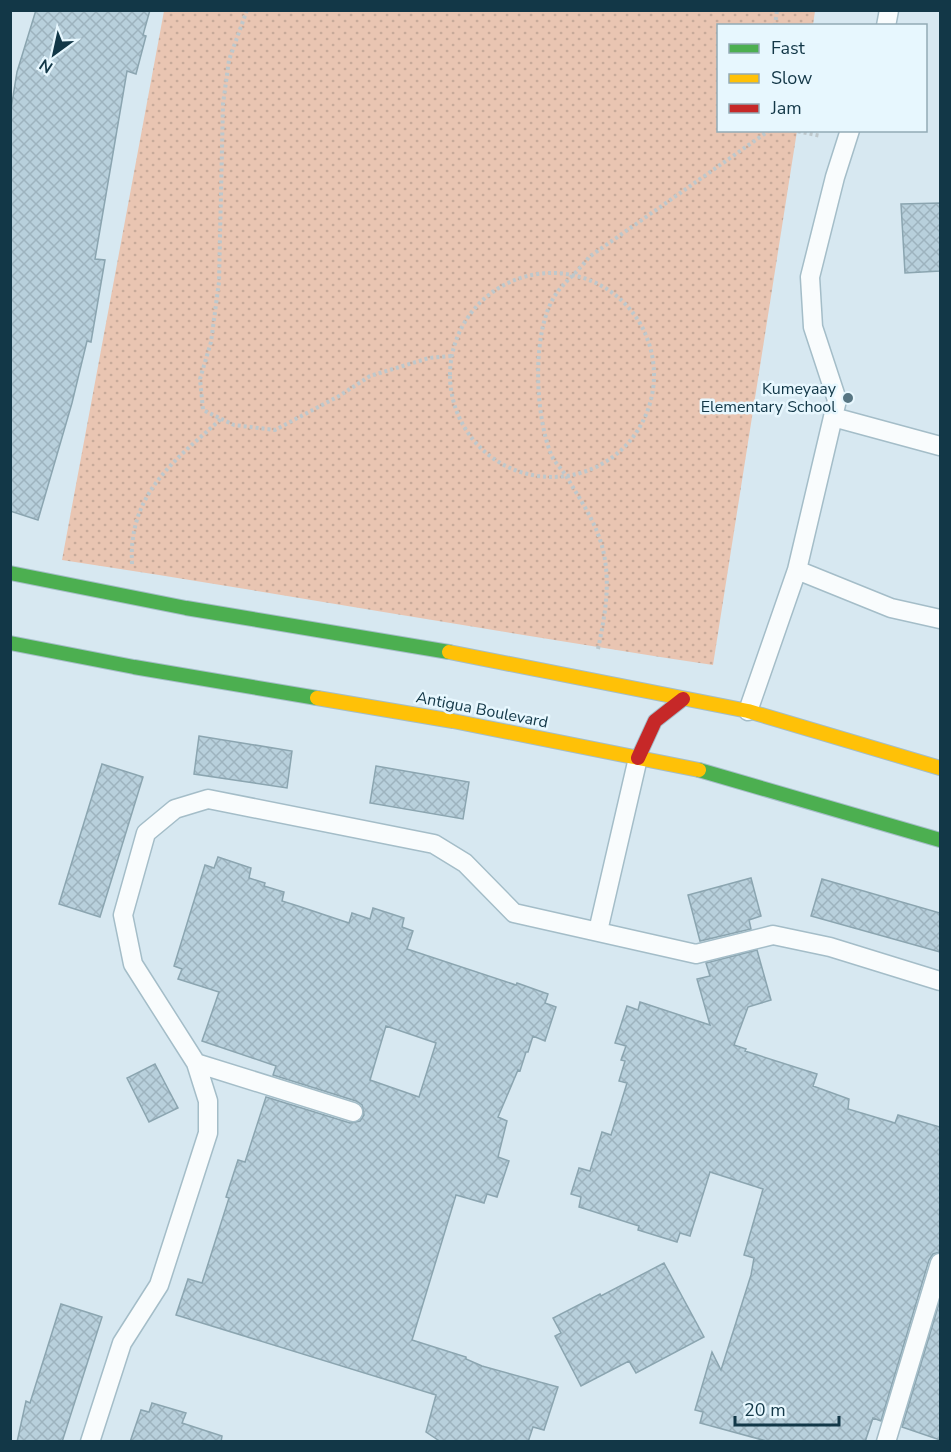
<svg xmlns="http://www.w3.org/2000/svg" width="951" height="1452" font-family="'Nunito Sans',sans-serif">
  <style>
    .park { fill: url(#park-dots) }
    .building { fill: url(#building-cross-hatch); stroke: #8ba5b0; stroke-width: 1.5; fill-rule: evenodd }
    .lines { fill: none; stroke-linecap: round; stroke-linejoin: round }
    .lane-casing { stroke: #a4bdc8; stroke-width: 21 }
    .fast-casing { stroke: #a4bdc8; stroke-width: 16 }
    .slow-casing { stroke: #a4bdc8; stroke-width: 16 }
    .jam-casing { stroke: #a4bdc8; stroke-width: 16 }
    .path { stroke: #bec8cc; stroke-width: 4; stroke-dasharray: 3 3; stroke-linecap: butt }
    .lane { stroke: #f9fcfd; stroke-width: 18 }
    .fast { stroke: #4caf50; stroke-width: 14 }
    .slow { stroke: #ffc107; stroke-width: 14 }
    .jam { stroke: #c62828; stroke-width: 14 }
    .poi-dot { fill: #577582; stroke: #e7f7fe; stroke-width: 2 }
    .labels { text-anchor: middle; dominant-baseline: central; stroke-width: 5; stroke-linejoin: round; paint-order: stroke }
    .poi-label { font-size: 16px; fill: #123747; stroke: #e7f7fe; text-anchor: end }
    .street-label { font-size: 16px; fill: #123747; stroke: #e7f7fe }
  </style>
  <defs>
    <pattern id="park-dots" width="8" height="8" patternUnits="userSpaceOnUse" patternTransform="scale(1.5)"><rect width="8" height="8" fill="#e9c5b2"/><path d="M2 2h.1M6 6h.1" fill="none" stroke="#c7aa9a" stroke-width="1.8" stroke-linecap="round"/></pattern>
    <pattern id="building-cross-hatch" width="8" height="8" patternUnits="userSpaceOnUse" patternTransform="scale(1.5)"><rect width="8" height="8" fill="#b8d0dc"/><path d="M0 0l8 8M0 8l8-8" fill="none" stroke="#9db3be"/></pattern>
  </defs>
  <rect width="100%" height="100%" fill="#d7e8f1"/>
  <path class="park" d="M 164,11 L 815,11 L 813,25 L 718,26 L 718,130 L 797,131 L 713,665 C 495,632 279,593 62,560 Z"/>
  <path class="building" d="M 36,10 L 150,10 L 143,35 L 146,36 L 136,74 L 127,71 L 95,259 L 105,260 L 91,342 L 87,341 L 72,403 L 38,520 L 10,511 L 10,115 L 17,72 Z
    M 940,203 L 940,271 L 905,273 L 901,204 Z
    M 199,736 L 292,751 L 287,788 L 194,774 Z
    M 102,764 L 143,777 L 100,917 L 59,904 Z
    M 376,766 L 469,782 L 463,819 L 370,803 Z
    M 218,857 L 251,868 L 249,878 L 265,883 L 264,886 L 284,892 L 282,901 L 298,906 L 349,923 L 352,913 L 370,919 L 373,908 L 404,918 L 402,927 L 413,931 L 407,949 L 516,985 L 517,983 L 548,994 L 545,1003 L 556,1007 L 545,1041 L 533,1036 L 528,1052 L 526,1052 L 520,1071 L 518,1070 L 498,1117 L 507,1121 L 498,1157 L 509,1161 L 497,1197 L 487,1194 L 484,1203 L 456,1195 L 412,1340 L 466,1357 L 466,1359 L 482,1366 L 558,1387 L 544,1430 L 533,1427 L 528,1442 L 441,1442 L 426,1432 L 436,1395 L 176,1315 L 188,1279 L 202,1283 L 229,1198 L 226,1197 L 238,1160 L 245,1162 L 266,1097 L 350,1123 L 360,1121 L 364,1115 L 362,1105 L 356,1101 L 273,1075 L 276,1066 L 202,1041 L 219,992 L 178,979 L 182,969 L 174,966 L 205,865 L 214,868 ZM 386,1026 L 436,1043 L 419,1097 L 370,1080 Z
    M 751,878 L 761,916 L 749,920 L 751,929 L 700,941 L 688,895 Z
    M 822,879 L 940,913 L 940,952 L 811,916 Z
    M 757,950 L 771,1000 L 748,1007 L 734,1045 L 746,1049 L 745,1051 L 817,1074 L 813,1086 L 849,1099 L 848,1109 L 895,1123 L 898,1115 L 940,1127 L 940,1252 L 933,1254 L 929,1260 L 881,1421 L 873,1418 L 865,1442 L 770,1442 L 700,1423 L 703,1412 L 695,1410 L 712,1352 L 721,1370 L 751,1275 L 754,1258 L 744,1255 L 763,1189 L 710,1172 L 690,1236 L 680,1233 L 677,1242 L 638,1230 L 639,1226 L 579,1207 L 581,1197 L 571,1194 L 579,1168 L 590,1171 L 602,1132 L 611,1135 L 627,1083 L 619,1081 L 625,1061 L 621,1060 L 626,1046 L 615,1043 L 627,1006 L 638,1010 L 640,1002 L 710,1025 L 697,979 L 710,976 L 706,963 Z
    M 155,1064 L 178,1108 L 149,1122 L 127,1078 Z
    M 664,1263 L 704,1337 L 636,1373 L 629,1361 L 581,1386 L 555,1336 L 561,1333 L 553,1318 L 600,1294 L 601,1296 Z
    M 940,1300 L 940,1440 L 902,1427 Z
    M 61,1304 L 102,1317 L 62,1442 L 17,1442 L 26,1401 L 30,1403 Z
    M 152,1403 L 186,1413 L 182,1423 L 222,1436 L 221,1442 L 130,1442 L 141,1410 L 149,1412 Z"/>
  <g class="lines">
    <defs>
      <path id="lane" d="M 886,26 L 889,10
        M 833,417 L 940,446
        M 797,570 L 891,608 L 940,619
        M 748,711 L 797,570 L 837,400 L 813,327 L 810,277 L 835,177 L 850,130
        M 598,931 L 638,758
        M 196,1063 L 353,1112
        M 90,1442 L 122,1343 L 159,1285 L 208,1133 L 208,1101 L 196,1063 L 133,964 L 123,915 L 146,833 L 175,809 L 208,799 L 434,844 L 465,863 L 514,913 L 696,954 L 773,935 L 830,947 L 940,981
        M 886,1442 L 940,1263"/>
      <path id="fast" d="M 10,573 L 186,608 L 449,652
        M 10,643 L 134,667 L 317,698
        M 699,770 L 940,840"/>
      <path id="slow" d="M 449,652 L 748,711 L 940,768
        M 317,698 L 453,721 L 699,770"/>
      <path id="jam" d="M 638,758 L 655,721 L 683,699"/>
    </defs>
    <use href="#lane" class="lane-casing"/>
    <use href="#fast" class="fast-casing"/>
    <use href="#slow" class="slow-casing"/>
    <use href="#jam" class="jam-casing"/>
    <path class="path" d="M 247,10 L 229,60 L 223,104 L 219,282 L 211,342 L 200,379 L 203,410 L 234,425 L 275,430 L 339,396 L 370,376 L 429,358 L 451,356
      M 775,26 L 777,10
      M 792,130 L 821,136
      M450 375a102 102 0 1 1 204 0a102 102 0 1 1-204 0Z
      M 132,564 C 128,494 174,461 221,419
      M 598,649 C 605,615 611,584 603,550 C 597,524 580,499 566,476 C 562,469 554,462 551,454 C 535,415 531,330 556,294 C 564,282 580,270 589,257 L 770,130"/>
    <use href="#lane" class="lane"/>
    <use href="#fast" class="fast"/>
    <use href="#slow" class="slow"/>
    <use href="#jam" class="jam"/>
  </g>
  <circle class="poi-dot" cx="848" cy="398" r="6"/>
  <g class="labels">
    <g class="poi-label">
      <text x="836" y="389">Kumeyaay<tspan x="836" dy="18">Elementary School</tspan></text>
    </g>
    <g class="street-label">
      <text transform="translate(482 710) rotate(11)">Antigua Boulevard</text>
    </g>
  </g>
  <rect width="951" height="1452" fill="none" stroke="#123747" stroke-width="24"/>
  <rect x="717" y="24" width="210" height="108" fill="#e7f7fe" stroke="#92aab5" stroke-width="1.5"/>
  <rect x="729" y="44" width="30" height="9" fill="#4caf50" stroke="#92aab5" stroke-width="1.5"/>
  <text x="771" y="54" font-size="18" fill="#123747">Fast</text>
  <rect x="729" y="74" width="30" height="9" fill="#ffc107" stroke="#92aab5" stroke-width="1.5"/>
  <text x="771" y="84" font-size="18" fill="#123747">Slow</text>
  <rect x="729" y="104" width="30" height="9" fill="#c62828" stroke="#92aab5" stroke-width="1.5"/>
  <text x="771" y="114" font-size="18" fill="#123747">Jam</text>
  <g transform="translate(54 54) rotate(213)" stroke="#e7f7fe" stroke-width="4.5" paint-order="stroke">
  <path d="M0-4.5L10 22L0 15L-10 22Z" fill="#123747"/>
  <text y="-9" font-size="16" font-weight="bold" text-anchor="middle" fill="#123747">N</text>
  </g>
  <path d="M735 1416v9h104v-9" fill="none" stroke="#123747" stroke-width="3"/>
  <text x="744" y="1416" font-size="18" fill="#123747" stroke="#e7f7fe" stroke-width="4.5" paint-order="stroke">20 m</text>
</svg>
